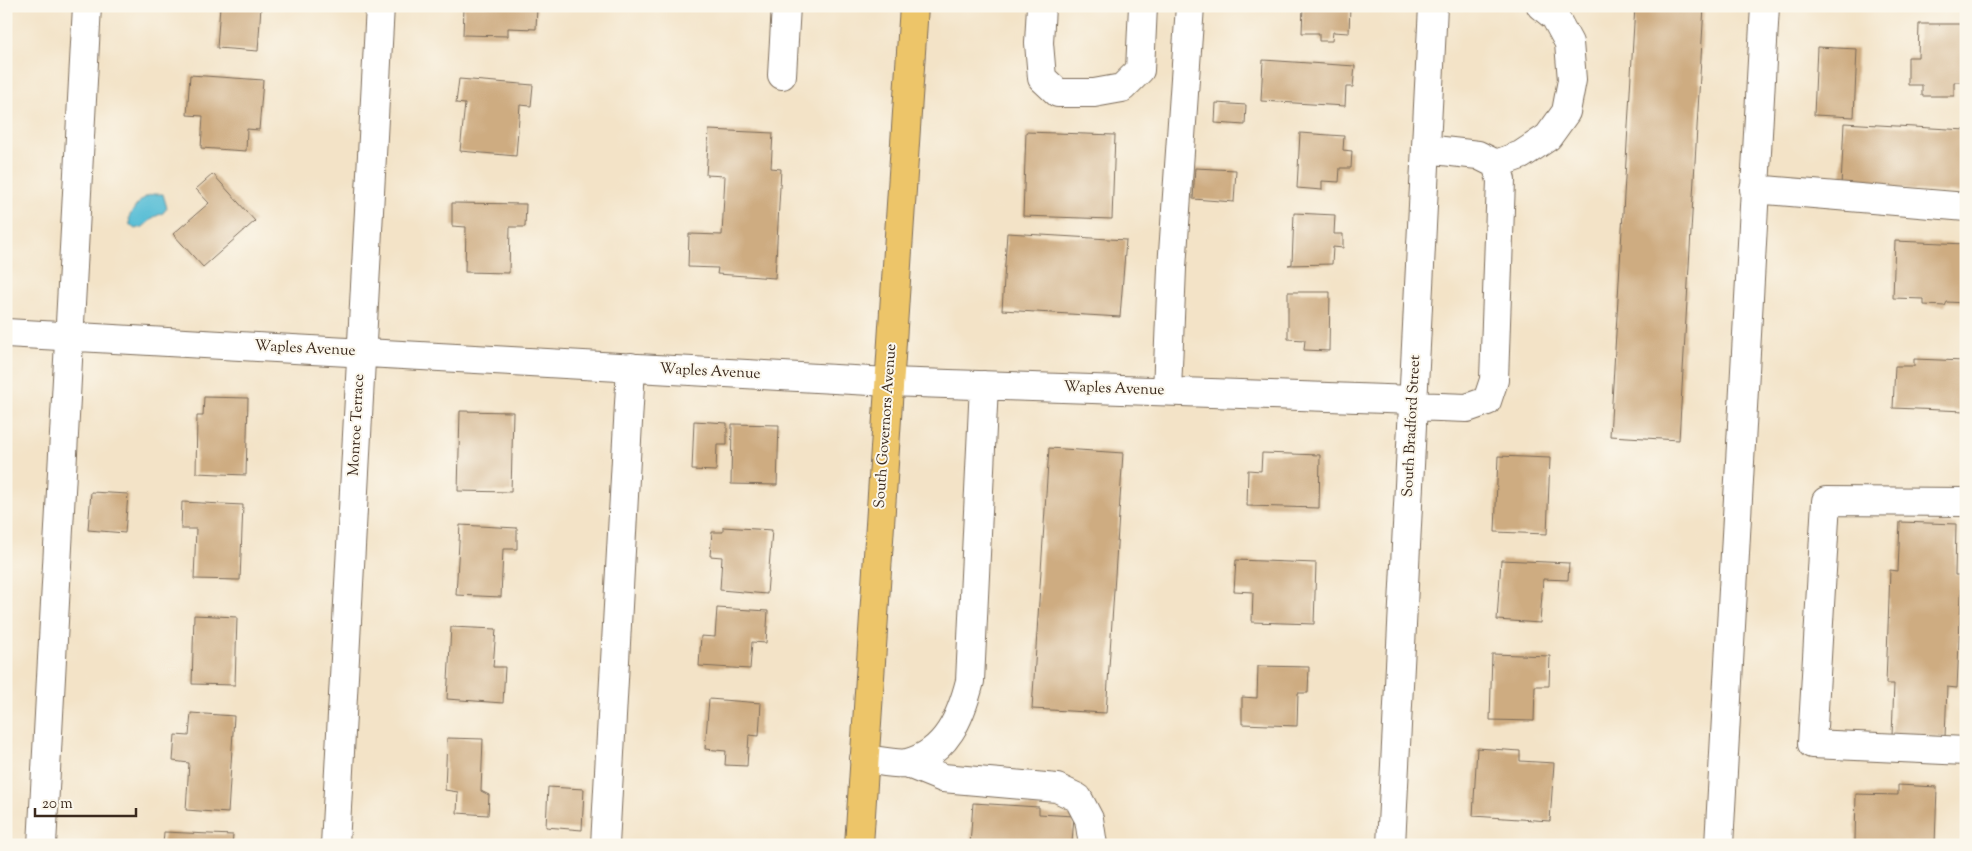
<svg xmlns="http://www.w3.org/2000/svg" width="1972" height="851" font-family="'Sorts Mill Goudy',serif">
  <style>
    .water { fill: #58bed6; stroke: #4a747a }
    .building { fill: #ceac81 }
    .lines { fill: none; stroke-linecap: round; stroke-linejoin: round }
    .minor-casing { stroke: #7b6b59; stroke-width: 30 }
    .major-casing { stroke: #7b6b59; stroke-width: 30 }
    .minor { stroke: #fff; stroke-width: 28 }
    .major { stroke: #edc569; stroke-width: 28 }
    .labels { text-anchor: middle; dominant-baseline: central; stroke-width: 4; stroke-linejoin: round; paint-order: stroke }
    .street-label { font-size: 15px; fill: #3b2a1e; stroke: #fbf7ec }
  </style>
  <rect width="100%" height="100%" fill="#fbf7ec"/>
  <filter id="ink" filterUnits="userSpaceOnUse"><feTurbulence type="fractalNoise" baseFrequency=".02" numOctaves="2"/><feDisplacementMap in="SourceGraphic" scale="10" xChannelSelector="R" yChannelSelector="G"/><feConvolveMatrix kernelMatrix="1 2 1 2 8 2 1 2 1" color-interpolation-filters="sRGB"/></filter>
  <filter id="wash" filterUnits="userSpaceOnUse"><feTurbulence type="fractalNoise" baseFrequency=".0096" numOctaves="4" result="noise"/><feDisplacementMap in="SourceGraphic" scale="20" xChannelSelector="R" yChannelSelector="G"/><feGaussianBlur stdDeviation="1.12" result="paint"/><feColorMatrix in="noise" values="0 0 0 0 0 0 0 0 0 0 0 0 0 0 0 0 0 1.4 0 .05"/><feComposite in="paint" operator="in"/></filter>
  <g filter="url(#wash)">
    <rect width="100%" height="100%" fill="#f3e3c7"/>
    <path class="water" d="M 153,194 L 163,194 L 167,208 L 163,213 L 154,217 L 143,227 L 135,229 L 130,225 L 129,217 C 135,207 141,197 153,194 Z"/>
    <g id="blocks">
      <path class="building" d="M 220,6 L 261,6 L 258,51 L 217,48 Z
        M 475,6 L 537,6 L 536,29 L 508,28 L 508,36 L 463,35 L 464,7 Z
        M 1303,6 L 1350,6 L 1349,33 L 1333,32 L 1332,41 L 1319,41 L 1319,33 L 1302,33 Z
        M 1635,6 L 1704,6 L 1679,440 L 1610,436 Z
        M 1919,24 L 1962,24 L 1962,38 L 1966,38 L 1966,62 L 1963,62 L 1962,82 L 1954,82 L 1954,96 L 1922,96 L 1922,85 L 1908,85 L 1908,57 L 1918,57 Z
        M 1817,47 L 1857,49 L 1854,117 L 1814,115 Z
        M 1263,60 L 1355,66 L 1353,87 L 1346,87 L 1345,106 L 1261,101 Z
        M 190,75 L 263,80 L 259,130 L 247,129 L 246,151 L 201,148 L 203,116 L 187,115 Z
        M 459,79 L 533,85 L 531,106 L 520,105 L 516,156 L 460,151 L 465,104 L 456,103 Z
        M 1216,103 L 1246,105 L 1245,125 L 1215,123 Z
        M 1844,123 L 1966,130 L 1966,193 L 1841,186 Z
        M 709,130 L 773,133 L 771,168 L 781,169 L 775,278 L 717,274 L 718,268 L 688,267 L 689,234 L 722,235 L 725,176 L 706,175 Z
        M 1026,132 L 1115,135 L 1112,219 L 1023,216 Z
        M 1300,133 L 1344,136 L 1343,150 L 1352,151 L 1351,168 L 1340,168 L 1339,182 L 1322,181 L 1322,190 L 1297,188 Z
        M 1195,168 L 1236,170 L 1234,202 L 1193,199 Z
        M 213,174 L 255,221 L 203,267 L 173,234 L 209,203 L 196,189 Z
        M 452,203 L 526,204 L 525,227 L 510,227 L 509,273 L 465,272 L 466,227 L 452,226 Z
        M 1294,213 L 1335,215 L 1334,234 L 1343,234 L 1343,248 L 1333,247 L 1332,264 L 1288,265 L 1292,264 Z
        M 1007,233 L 1126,240 L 1120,317 L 1002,310 Z
        M 1895,241 L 1966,244 L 1966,303 L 1947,302 L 1945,306 L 1924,305 L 1924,299 L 1893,298 Z
        M 1288,292 L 1330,292 L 1329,351 L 1304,350 L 1305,340 L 1288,339 Z
        M 1914,359 L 1965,361 L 1965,411 L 1893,408 L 1895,366 L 1914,366 Z
        M 204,397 L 248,398 L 246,475 L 196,473 L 197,416 L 203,416 Z
        M 460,411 L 513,412 L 511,492 L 458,491 Z
        M 694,421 L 727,423 L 727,445 L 717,445 L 716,471 L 692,470 Z
        M 732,424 L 779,425 L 777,485 L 731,484 Z
        M 1049,448 L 1123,453 L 1106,713 L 1032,709 Z
        M 1262,453 L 1320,455 L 1319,508 L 1247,506 L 1248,470 L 1261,471 Z
        M 1498,456 L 1550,458 L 1547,534 L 1495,532 Z
        M 91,492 L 128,494 L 125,533 L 88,530 Z
        M 182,502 L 243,505 L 240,580 L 194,579 L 196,529 L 181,529 Z
        M 1900,522 L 1956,524 L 1955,575 L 1962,575 L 1957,688 L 1947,687 L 1945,737 L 1892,735 L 1894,684 L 1886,684 L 1890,570 L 1898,571 Z
        M 460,525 L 517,528 L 517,549 L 503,549 L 501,597 L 456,595 Z
        M 723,527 L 772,530 L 767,594 L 720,590 L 722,557 L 710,556 L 712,532 L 723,532 Z
        M 1236,560 L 1316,563 L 1314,624 L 1252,622 L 1253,592 L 1234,591 Z
        M 1501,560 L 1569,563 L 1568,580 L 1543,579 L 1540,623 L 1497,620 Z
        M 717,608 L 768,611 L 766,643 L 752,642 L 750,669 L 699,666 L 701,636 L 715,637 Z
        M 194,615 L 237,617 L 235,685 L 192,684 Z
        M 451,627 L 496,629 L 493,667 L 505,667 L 503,703 L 447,699 Z
        M 1492,654 L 1550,656 L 1549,686 L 1535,686 L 1534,721 L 1490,720 Z
        M 1258,666 L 1309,667 L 1308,693 L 1298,693 L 1297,726 L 1242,724 L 1242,697 L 1257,698 Z
        M 709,699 L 761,703 L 759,736 L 749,735 L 747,766 L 725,765 L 726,751 L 705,749 Z
        M 191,713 L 234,716 L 228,813 L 186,810 L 189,763 L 173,761 L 175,735 L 189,736 Z
        M 447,738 L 483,739 L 481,791 L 489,795 L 488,815 L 457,813 L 458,792 L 445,790 Z
        M 1477,748 L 1520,751 L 1520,761 L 1554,763 L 1550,821 L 1473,816 Z
        M 1898,785 L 1937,787 L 1935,844 L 1855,841 L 1856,794 L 1898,795 Z
        M 548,787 L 584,789 L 582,830 L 546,827 Z
        M 973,803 L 1039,807 L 1039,814 L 1074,816 L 1072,843 L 1076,845 L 970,845 Z
        M 164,832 L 233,835 L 232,845 L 163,845 Z"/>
    </g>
  </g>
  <g filter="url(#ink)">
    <use href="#blocks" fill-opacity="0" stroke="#7b6b59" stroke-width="1"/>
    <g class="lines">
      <defs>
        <path id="minor" d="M 1041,6 L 1039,43 L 1042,78 L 1058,93 L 1094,93 L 1122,88 L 1140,70 L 1143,6
          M 782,75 L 786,6
          M 1496,164 L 1521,155 L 1548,137 L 1566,112 L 1572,80 L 1569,43 L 1555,17 L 1541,6
          M 1754,189 L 1966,207
          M 6,333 L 889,382 L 1414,400
          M 1167,391 L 1172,268 L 1190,6
          M 1413,406 L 1467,408 L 1487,401 L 1494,380 L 1501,180 L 1496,164 L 1478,155 L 1426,149
          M 1966,502 L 1826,501 L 1812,744 L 1966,751
          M 864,759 C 876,760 897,765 907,763 C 947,753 961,716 970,681 L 984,385
          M 906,763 L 943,778 L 1057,788 L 1078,798 L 1089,819 L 1093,845
          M 42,845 L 87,6
          M 335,845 L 380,6
          M 605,845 L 631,367
          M 1391,845 L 1433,6
          M 1719,845 L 1765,6"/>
        <path id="major" d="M 859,845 L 914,6"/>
      </defs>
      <use href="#minor" class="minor-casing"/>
      <use href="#major" class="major-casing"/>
      <use href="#minor" class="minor"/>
      <use href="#major" class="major"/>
    </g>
  </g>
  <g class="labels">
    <g class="street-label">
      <text transform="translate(305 349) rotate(3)">Waples Avenue</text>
      <text transform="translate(710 372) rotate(3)">Waples Avenue</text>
      <text transform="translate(1114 389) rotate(2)">Waples Avenue</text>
      <text transform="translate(357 425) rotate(-87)">Monroe Terrace</text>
      <text transform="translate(886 426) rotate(-86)">South Governors Avenue</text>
      <text transform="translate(1412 426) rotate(-87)">South Bradford Street</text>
    </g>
  </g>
  <rect width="1972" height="851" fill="none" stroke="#fbf7ec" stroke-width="25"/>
  <path d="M35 808v8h101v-8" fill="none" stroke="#3b2a1e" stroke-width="2.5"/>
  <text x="42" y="808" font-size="15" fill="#3b2a1e" stroke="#fbf7ec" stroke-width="4" paint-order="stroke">20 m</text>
</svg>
